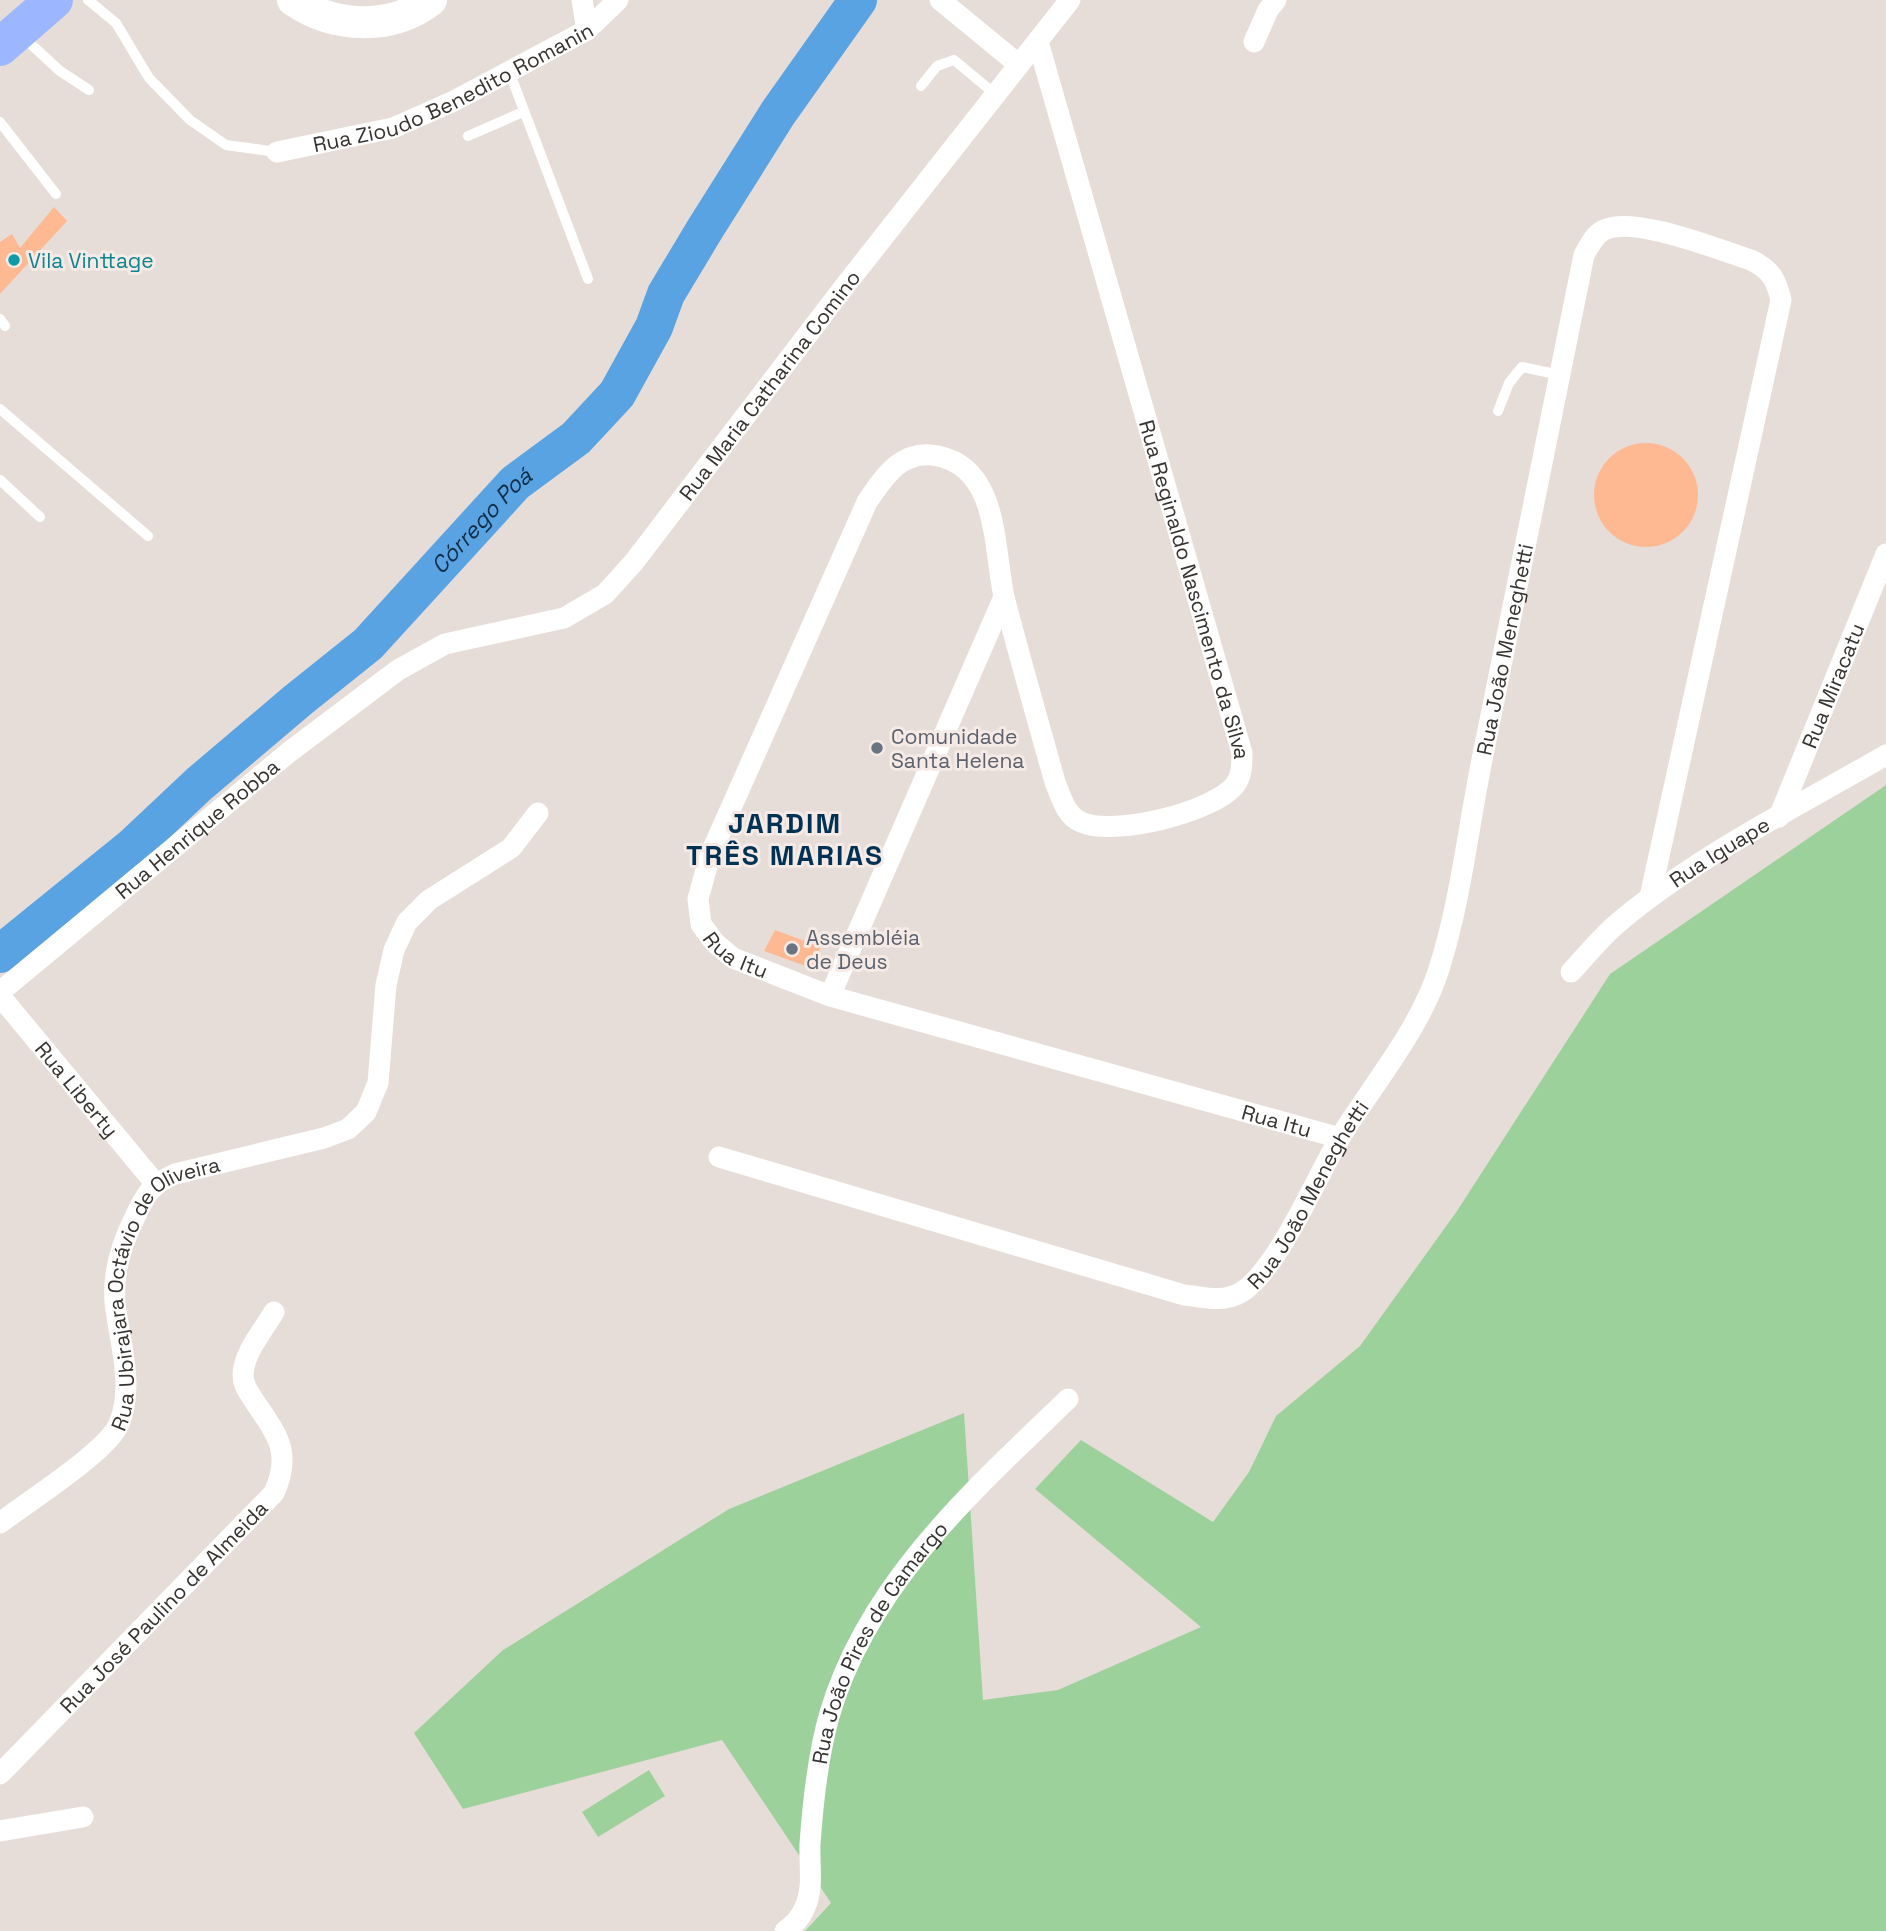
<svg xmlns="http://www.w3.org/2000/svg" width="1886" height="1931" font-family="'Space Grotesk',sans-serif">
  <style>
    .green { fill: #9dd19c }
    .lines { fill: none; stroke-linecap: round; stroke-linejoin: round }
    .river { stroke: #5aa3e3; stroke-width: 38 }
    .building { fill: #feb992 }
    .service { stroke: #fff; stroke-width: 10 }
    .minor { stroke: #fff; stroke-width: 21 }
    .secondary { stroke: #fff; stroke-width: 32 }
    .motorway { stroke: #9cb7ff; stroke-width: 38 }
    .culture-dot { fill: #0f9aa8; stroke: #f5eae5; stroke-width: 2.5 }
    .worship-dot { fill: #6b7280; stroke: #f5eae5; stroke-width: 2.5 }
    .labels { text-anchor: middle; dominant-baseline: central; stroke-width: 6; stroke-linejoin: round; paint-order: stroke }
    .street-label { font-size: 21px; fill: #363330; stroke: #f5eae5 }
    .culture-label { font-size: 21px; fill: #0d838f; stroke: #f5eae5; text-anchor: start }
    .worship-label { font-size: 21px; fill: #5b616d; stroke: #f5eae5; text-anchor: start }
    .water-label { font-size: 23px; font-style: italic; fill: #0e2d47; stroke: #f5eae5 }
    .district-label { font-size: 28px; font-weight: bold; letter-spacing: 2px; fill: #003255; stroke: #f5eae5 }
  </style>
  <rect width="100%" height="100%" fill="#e7ddd8"/>
  <path class="green" d="M 1886,785 L 1886,1931 L 805,1931 L 831,1903 L 722,1740 L 463,1809 L 414,1733 L 503,1650 L 729,1509 L 964,1413 L 983,1700 L 1058,1690 L 1201,1627 L 1035,1489 L 1081,1440 L 1213,1522 L 1249,1472 L 1276,1416 L 1360,1346 L 1457,1211 L 1610,974 Z
    M 649,1770 L 665,1796 L 598,1837 L 582,1812 Z"/>
  <g class="lines">
    <path class="river" id="s1" d="M 0,954 L 132,847 L 199,784 L 298,700 L 368,644 L 515,483 L 576,438 L 617,394 L 654,327 L 666,294 L 705,229 L 778,113 L 858,0"/>
  </g>
  <path class="building" d="M 54,207 L 67,221 L 0,294 L 0,242 L 12,234 L 20,248 Z
    M1594 495a52 52 0 1 1 104 0a52 52 0 1 1-104 0Z
    M 775,930 L 821,947 L 811,968 L 764,951 Z"/>
  <g class="lines">
    <path class="service" d="M 88,0 L 116,23 L 149,78 L 190,120 L 226,145 L 277,152
      M 23,37 L 60,71 L 89,90
      M 509,71 L 588,279
      M 921,86 L 937,66 L 954,60 L 995,94
      M 0,122 L 56,194
      M 468,136 L 523,112
      M 0,319 L 5,326
      M 0,409 L 148,536
      M 1498,411 L 1509,383 L 1522,367 L 1560,375
      M 0,480 L 40,517"/>
    <g class="minor">
      <path d="M 582,0 L 587,30"/>
      <path d="M 940,0 L 1018,64"/>
      <path id="s2" d="M 1038,42 L 1242,753 C 1242,764 1242,776 1235,785 C 1214,812 1113,837 1081,822 C 1066,816 1061,797 1055,782 C 1038,722 1021,662 1005,601 C 993,553 1001,469 938,456 C 902,448 884,477 867,502 L 710,855 L 698,899 L 701,924 L 714,942 L 733,958 L 830,996 L 1340,1138"/>
      <path d="M 1254,42 L 1268,10 L 1276,0"/>
      <path id="s3" d="M 277,152 L 393,128 L 454,101 L 587,30 L 618,0"/>
      <path id="s4" d="M 1779,817 L 1886,554"/>
      <path id="s5" d="M 1571,972 C 1586,956 1601,937 1619,922 C 1699,855 1796,807 1886,755"/>
      <path id="s6" d="M 0,992 L 288,753 L 398,670 L 445,644 L 564,618 L 605,594 L 634,562 L 844,287 L 1070,0"/>
      <path id="s7" d="M 0,996 L 155,1183"/>
      <path d="M 830,996 L 1004,597"/>
      <path id="s8" d="M 719,1157 L 1184,1295 C 1204,1297 1222,1303 1240,1293 C 1278,1271 1317,1175 1341,1136 C 1374,1083 1420,1029 1439,969 C 1462,897 1469,819 1485,745 C 1518,581 1551,418 1584,255 C 1589,246 1594,235 1604,230 C 1634,215 1719,250 1751,260 C 1771,270 1776,279 1781,300 L 1650,897"/>
      <path id="s9" d="M 0,1523 C 27,1502 107,1452 119,1424 C 135,1385 119,1341 115,1302 C 113,1273 121,1245 134,1219 C 145,1195 150,1185 175,1174 L 324,1138 L 348,1129 L 366,1112 L 378,1083 L 386,985 L 394,950 L 407,922 L 429,900 L 511,848 L 538,813"/>
      <path id="s10" d="M 0,1774 L 274,1493 C 293,1451 276,1434 253,1399 C 248,1391 243,1385 243,1375 C 243,1354 264,1329 274,1312"/>
      <path d="M 0,1831 L 83,1817"/>
      <path id="s11" d="M 785,1931 C 794,1925 801,1917 805,1907 C 814,1887 809,1865 810,1844 C 813,1801 818,1754 830,1713 C 869,1582 974,1490 1068,1399"/>
    </g>
    <path class="secondary" d="M 293,0 C 334,28 391,31 431,0"/>
    <path class="motorway" d="M 0,47 L 54,0"/>
  </g>
  <circle class="culture-dot" cx="14" cy="260" r="7"/>
  <g class="worship-dot">
    <circle cx="877" cy="748" r="7"/>
    <circle cx="792" cy="949" r="7"/>
  </g>
  <g class="labels">
    <g class="street-label">
      <text stroke="none"><textPath href="#s3" startOffset="189">Rua Zioudo Benedito Romanin</textPath></text>
      <text stroke="none"><textPath href="#s6" startOffset="1001">Rua Maria Catharina Comino</textPath></text>
      <text stroke="none"><textPath href="#s2" startOffset="570">Rua Reginaldo Nascimento da Silva</textPath></text>
      <text stroke="none"><textPath href="#s8" startOffset="1251">Rua João Meneghetti</textPath></text>
      <text stroke="none"><textPath href="#s4" startOffset="142">Rua Miracatu</textPath></text>
      <text stroke="none"><textPath href="#s6" startOffset="256">Rua Henrique Robba</textPath></text>
      <text stroke="none"><textPath href="#s5" startOffset="192">Rua Iguape</textPath></text>
      <text stroke="none"><textPath href="#s2" startOffset="1941">Rua Itu</textPath></text>
      <text stroke="none"><textPath href="#s7" startOffset="121">Rua Liberty</textPath></text>
      <text stroke="none"><textPath href="#s2" startOffset="2508">Rua Itu</textPath></text>
      <text stroke="none"><textPath href="#s8" startOffset="663">Rua João Meneghetti</textPath></text>
      <text stroke="none"><textPath href="#s9" startOffset="312">Rua Ubirajara Octávio de Oliveira</textPath></text>
      <text stroke="none"><textPath href="#s10" startOffset="234">Rua José Paulino de Almeida</textPath></text>
      <text stroke="none"><textPath href="#s11" startOffset="313">Rua João Pires de Camargo</textPath></text>
    </g>
    <g class="culture-label">
      <text x="28" y="260">Vila Vinttage</text>
    </g>
    <g class="worship-label">
      <text x="891" y="736">Comunidade<tspan x="891" dy="24">Santa Helena</tspan></text>
      <text x="806" y="937">Assembléia<tspan x="806" dy="24">de Deus</tspan></text>
    </g>
    <g class="water-label">
      <text stroke="none"><textPath href="#s1" startOffset="649">Córrego Poá</textPath></text>
    </g>
    <g class="district-label">
      <text x="785" y="823">JARDIM<tspan x="785" dy="32">TRÊS MARIAS</tspan></text>
    </g>
  </g>
</svg>
